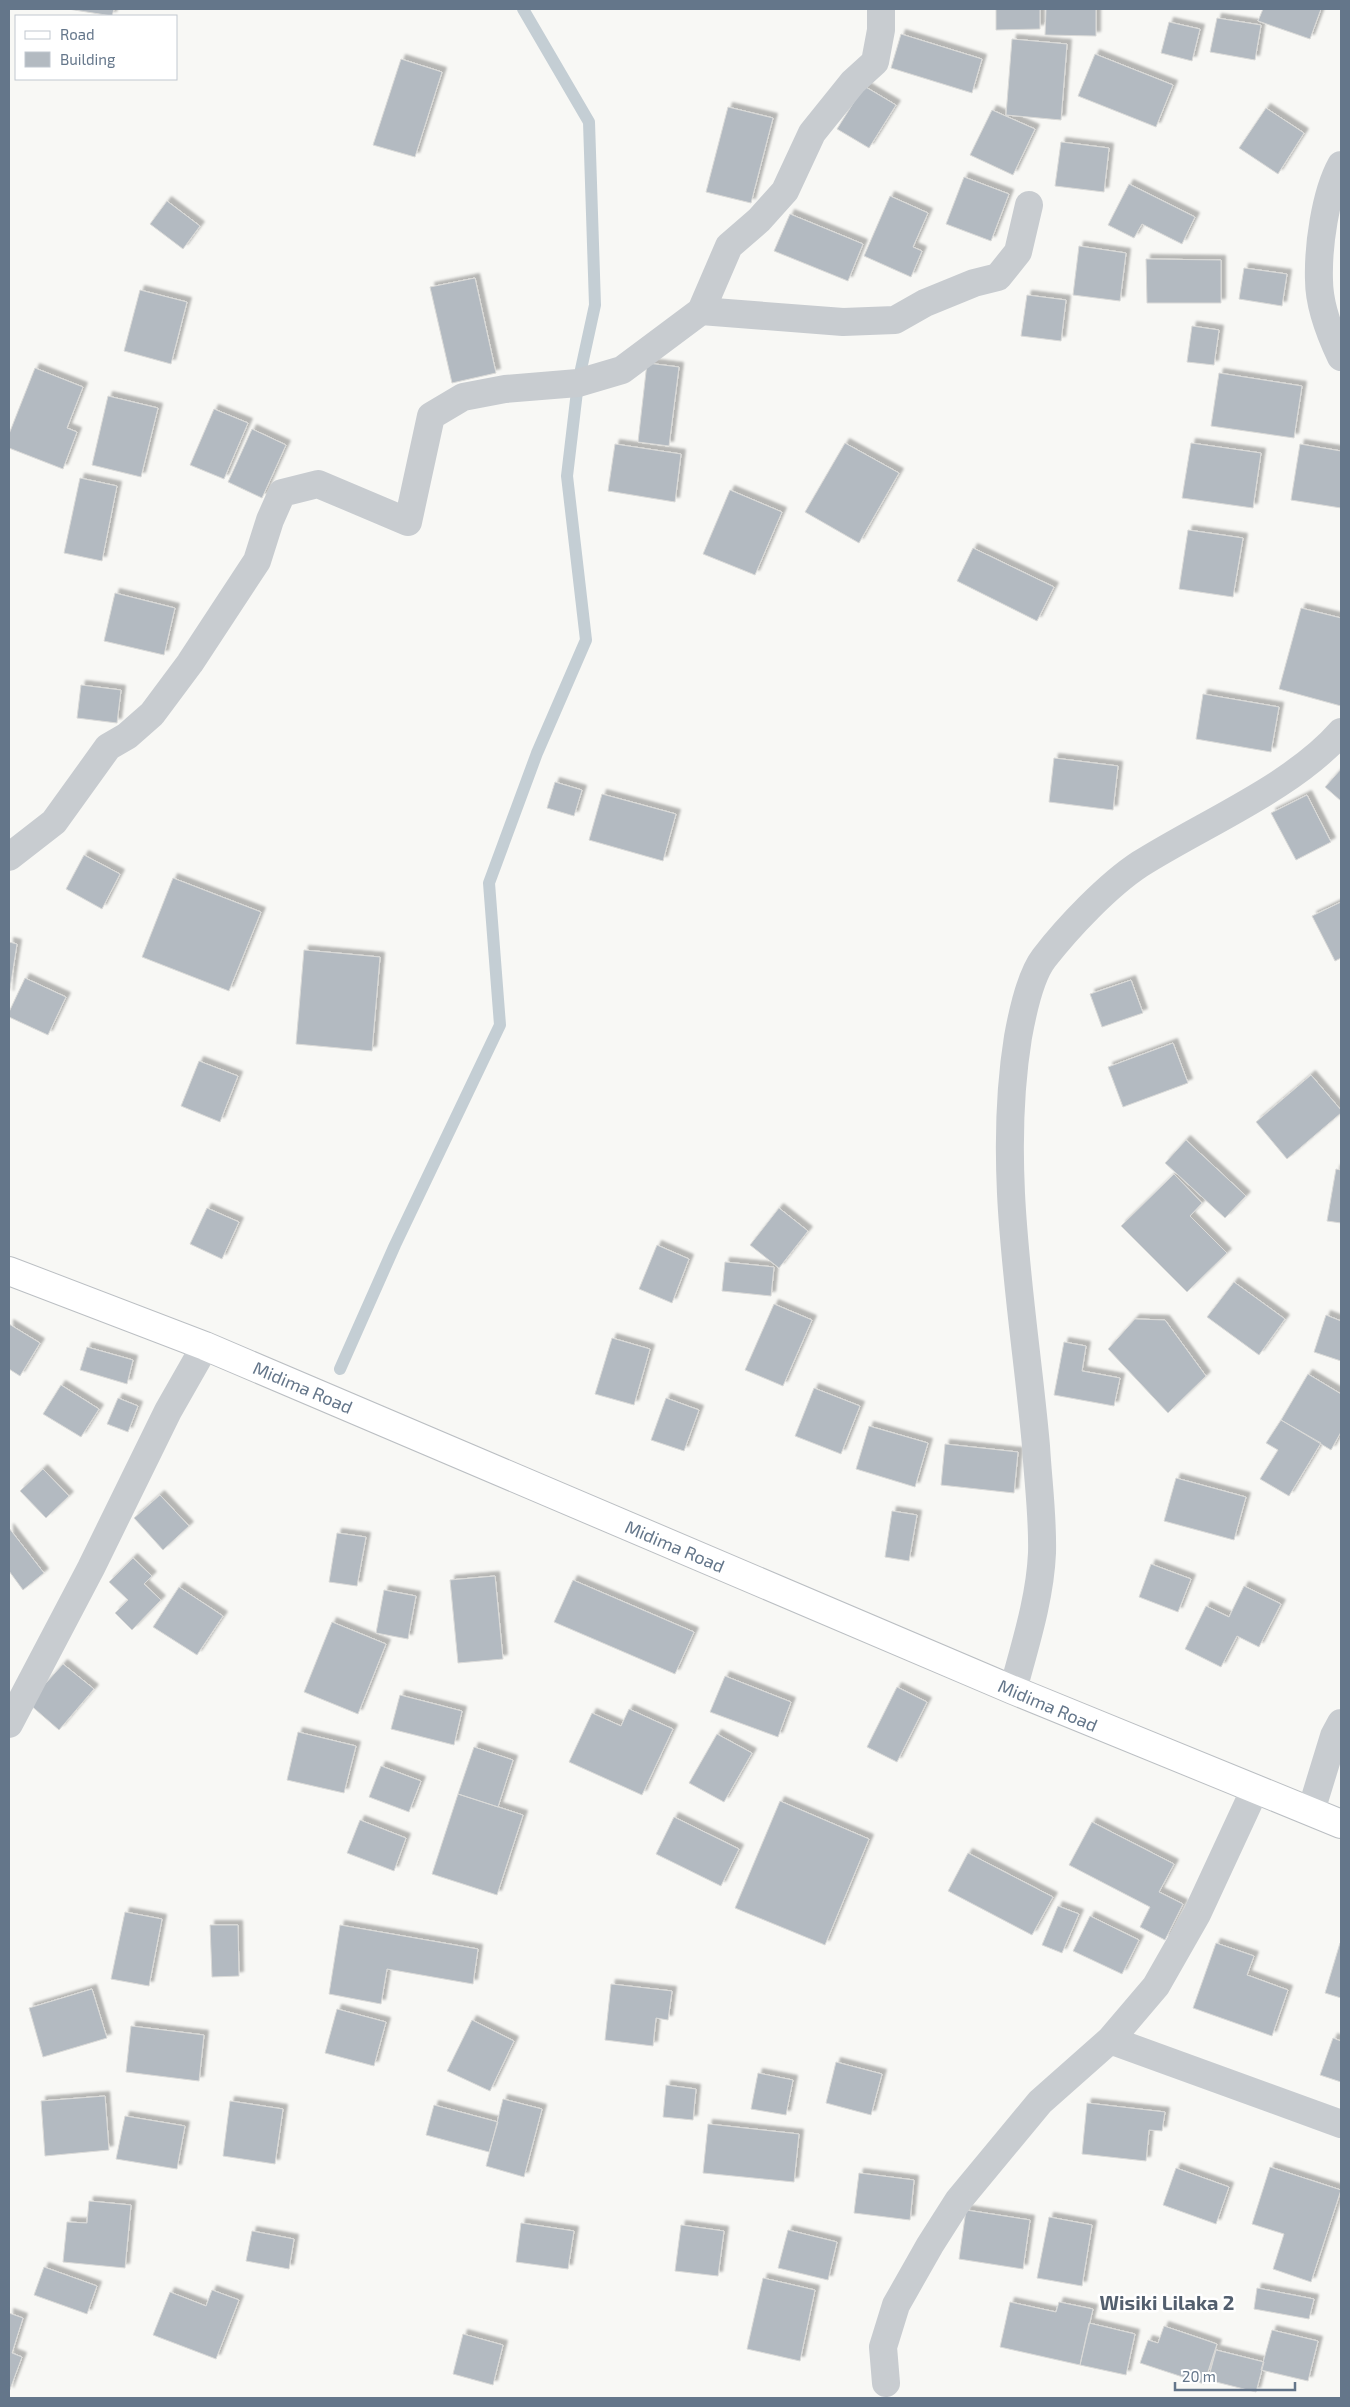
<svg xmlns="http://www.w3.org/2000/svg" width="1350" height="2407" font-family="'Exo 2',sans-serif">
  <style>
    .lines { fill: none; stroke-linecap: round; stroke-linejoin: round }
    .stream { stroke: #c4ced4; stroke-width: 12 }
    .building { fill: #b3bac1; stroke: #dadad8; filter: url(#shadow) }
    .primary-casing { stroke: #bbbfc3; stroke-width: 30 }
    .minor { stroke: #c8ccd0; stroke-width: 28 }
    .primary { stroke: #fff; stroke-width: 28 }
    .labels { text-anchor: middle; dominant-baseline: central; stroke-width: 5; stroke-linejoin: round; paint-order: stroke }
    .street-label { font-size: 18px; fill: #64768a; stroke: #fff }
    .quarter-label { font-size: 20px; font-weight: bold; fill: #535f6e; stroke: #fff }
  </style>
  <defs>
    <filter id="shadow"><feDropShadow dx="4.5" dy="-4.5" stdDeviation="1" flood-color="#0004"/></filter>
  </defs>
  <rect width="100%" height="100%" fill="#f8f8f5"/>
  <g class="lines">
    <path class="stream" d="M 340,1369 L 395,1245 L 500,1025 L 489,883 L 537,753 L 586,640 L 567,476 L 578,383 L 595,305 L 589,122 L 523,9"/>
  </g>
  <path class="building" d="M 68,9 L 114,9 L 112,16 Z
    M 996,9 L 1040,9 L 1040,29 L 996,30 Z
    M 1046,9 L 1096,9 L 1096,36 L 1045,35 Z
    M 1263,9 L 1321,9 L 1310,39 L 1258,21 Z
    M 1217,18 L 1261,25 L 1255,60 L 1210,52 Z
    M 1169,22 L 1200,29 L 1192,61 L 1161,53 Z
    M 901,34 L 982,59 L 972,93 L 891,68 Z
    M 1012,39 L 1067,44 L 1061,120 L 1006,115 Z
    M 1095,54 L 1173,85 L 1156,127 L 1078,96 Z
    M 401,59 L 442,72 L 415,157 L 373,145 Z
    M 864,86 L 896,105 L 869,148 L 837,129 Z
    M 728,107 L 773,118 L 751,203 L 706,192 Z
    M 1266,108 L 1304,133 L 1278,174 L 1239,148 Z
    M 992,110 L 1035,129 L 1013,175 L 970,155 Z
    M 1061,142 L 1109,148 L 1104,192 L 1055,186 Z
    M 964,177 L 1009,194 L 991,241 L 946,224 Z
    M 1129,184 L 1195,217 L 1182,244 L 1142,224 L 1134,238 L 1108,225 Z
    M 890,196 L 928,213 L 913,247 L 922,251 L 911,277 L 864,256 Z
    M 167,201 L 200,226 L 183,249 L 150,224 Z
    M 790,214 L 863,244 L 848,281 L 774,251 Z
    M 1079,246 L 1126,253 L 1120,301 L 1073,295 Z
    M 1146,259 L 1221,260 L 1221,303 L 1147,303 Z
    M 1244,268 L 1287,274 L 1282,306 L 1239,299 Z
    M 475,278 L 496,373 L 452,383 L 430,287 Z
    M 140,290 L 187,302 L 171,364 L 124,351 Z
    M 1027,295 L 1066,300 L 1061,341 L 1021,336 Z
    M 1192,326 L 1219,330 L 1214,365 L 1187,362 Z
    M 647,363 L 679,367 L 669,446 L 638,442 Z
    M 35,368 L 83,387 L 67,428 L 77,432 L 63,469 L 9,448 L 9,434 Z
    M 1219,373 L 1302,386 L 1294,438 L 1211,426 Z
    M 108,396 L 158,408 L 141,477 L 92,465 Z
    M 214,409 L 248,423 L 224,479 L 190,465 Z
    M 252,429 L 286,445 L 262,498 L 228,482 Z
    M 845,443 L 899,473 L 859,543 L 805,512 Z
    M 1191,443 L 1261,453 L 1253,508 L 1182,498 Z
    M 615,444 L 681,454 L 675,502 L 608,491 Z
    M 1300,444 L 1341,451 L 1341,508 L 1291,500 Z
    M 80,478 L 117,486 L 102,561 L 64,553 Z
    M 730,490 L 782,512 L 755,575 L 703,554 Z
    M 1188,530 L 1243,538 L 1233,597 L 1179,589 Z
    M 973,548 L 1054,587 L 1037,621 L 957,581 Z
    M 115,593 L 175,608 L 164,655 L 104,641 Z
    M 1301,608 L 1341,618 L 1341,706 L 1279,689 Z
    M 81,685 L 121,690 L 117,723 L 77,718 Z
    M 1203,694 L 1279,707 L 1271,752 L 1196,739 Z
    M 1054,758 L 1118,766 L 1113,810 L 1049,802 Z
    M 1341,769 L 1341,801 L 1325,787 Z
    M 555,782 L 582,790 L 574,816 L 547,808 Z
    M 602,794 L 676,814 L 663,861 L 589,840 Z
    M 1307,795 L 1331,842 L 1296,860 L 1271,813 Z
    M 84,855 L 120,874 L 102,909 L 66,889 Z
    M 173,878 L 261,912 L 229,991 L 142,957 Z
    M 1341,902 L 1341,958 L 1335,961 L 1312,916 Z
    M 9,942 L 17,944 L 9,995 Z
    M 304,950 L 380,957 L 372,1051 L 296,1044 Z
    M 25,978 L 66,997 L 48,1035 L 9,1017 L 9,1012 Z
    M 1131,980 L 1143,1013 L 1102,1027 L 1090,994 Z
    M 1173,1043 L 1188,1083 L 1123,1107 L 1108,1067 Z
    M 199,1061 L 238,1076 L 220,1122 L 181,1106 Z
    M 1311,1075 L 1341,1110 L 1341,1113 L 1287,1159 L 1256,1122 Z
    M 1186,1140 L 1246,1196 L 1225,1218 L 1165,1163 Z
    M 1336,1169 L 1341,1170 L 1341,1223 L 1327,1221 Z
    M 1174,1174 L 1202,1203 L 1190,1216 L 1227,1253 L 1187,1292 L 1121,1226 Z
    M 207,1208 L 239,1222 L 222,1259 L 190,1244 Z
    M 779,1208 L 808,1231 L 779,1268 L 750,1245 Z
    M 657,1245 L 689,1259 L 672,1303 L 639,1289 Z
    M 725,1262 L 774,1267 L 771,1296 L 722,1291 Z
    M 1234,1282 L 1285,1319 L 1259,1355 L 1207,1317 Z
    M 774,1304 L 812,1320 L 783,1386 L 745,1370 Z
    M 1326,1315 L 1341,1321 L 1341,1361 L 1314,1352 Z
    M 1135,1319 L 1165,1320 L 1206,1376 L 1168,1413 L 1108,1349 Z
    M 9,1324 L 40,1343 L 20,1376 L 9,1369 Z
    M 612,1338 L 650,1349 L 634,1405 L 595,1394 Z
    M 1064,1342 L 1086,1346 L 1082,1371 L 1120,1378 L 1114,1406 L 1054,1395 Z
    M 87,1347 L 133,1360 L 127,1384 L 80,1370 Z
    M 1308,1374 L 1341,1394 L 1341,1432 L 1331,1450 L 1281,1420 Z
    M 61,1385 L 99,1409 L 81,1437 L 43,1414 Z
    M 814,1388 L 860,1406 L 841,1454 L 795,1436 Z
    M 118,1398 L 138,1406 L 128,1432 L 107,1424 Z
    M 666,1398 L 699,1410 L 684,1451 L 651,1440 Z
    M 1281,1420 L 1321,1443 L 1289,1496 L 1260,1479 L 1278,1450 L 1266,1443 Z
    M 869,1426 L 928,1443 L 915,1487 L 856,1469 Z
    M 945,1444 L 1018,1452 L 1014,1493 L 941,1485 Z
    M 43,1469 L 69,1496 L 46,1518 L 20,1491 Z
    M 1176,1478 L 1246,1497 L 1234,1540 L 1164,1521 Z
    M 160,1495 L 189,1526 L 163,1550 L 134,1518 Z
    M 892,1511 L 917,1515 L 909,1561 L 885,1557 Z
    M 9,1528 L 44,1573 L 23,1590 L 9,1571 Z
    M 337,1533 L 366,1537 L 357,1586 L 329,1582 Z
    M 133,1558 L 152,1576 L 144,1584 L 161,1600 L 132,1630 L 115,1613 L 128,1600 L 109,1582 Z
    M 1151,1564 L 1191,1579 L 1178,1612 L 1139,1597 Z
    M 495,1576 L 503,1659 L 458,1663 L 450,1580 Z
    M 573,1580 L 694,1632 L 675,1674 L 554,1622 Z
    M 1244,1586 L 1281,1604 L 1259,1647 L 1237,1636 L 1221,1667 L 1185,1649 L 1206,1606 L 1229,1617 Z
    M 179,1587 L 223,1616 L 197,1655 L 153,1627 Z
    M 384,1590 L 416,1596 L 408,1639 L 376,1633 Z
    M 332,1622 L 386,1644 L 358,1714 L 304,1692 Z
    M 63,1664 L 94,1689 L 59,1730 L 28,1703 Z
    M 725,1676 L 791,1702 L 778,1737 L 710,1712 Z
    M 897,1687 L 927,1702 L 897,1762 L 867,1747 Z
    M 400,1695 L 462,1711 L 454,1745 L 391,1729 Z
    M 629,1709 L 673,1729 L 642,1795 L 569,1762 L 592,1713 L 621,1726 Z
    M 298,1732 L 356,1746 L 344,1793 L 287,1780 Z
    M 717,1734 L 752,1753 L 724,1802 L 689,1783 Z
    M 474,1747 L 513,1760 L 498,1807 L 458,1794 Z
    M 381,1766 L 421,1781 L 409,1812 L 369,1797 Z
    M 458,1794 L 523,1815 L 497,1895 L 432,1874 Z
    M 780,1801 L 869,1839 L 825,1945 L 735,1908 Z
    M 674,1817 L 739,1849 L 721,1886 L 656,1854 Z
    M 360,1820 L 406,1838 L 394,1871 L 347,1853 Z
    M 1092,1822 L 1174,1864 L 1159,1892 L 1183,1904 L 1165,1940 L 1140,1927 L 1150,1907 L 1069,1865 Z
    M 968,1853 L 1053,1897 L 1032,1935 L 948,1891 Z
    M 1058,1906 L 1079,1914 L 1062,1953 L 1042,1945 Z
    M 125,1912 L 162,1919 L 149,1986 L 111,1979 Z
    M 1090,1916 L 1139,1940 L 1122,1974 L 1073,1951 Z
    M 210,1925 L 238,1925 L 239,1976 L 212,1977 Z
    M 340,1925 L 478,1949 L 473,1984 L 387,1969 L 381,2004 L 329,1994 Z
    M 1216,1943 L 1254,1956 L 1247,1975 L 1288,1990 L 1272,2036 L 1193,2008 Z
    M 1340,1943 L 1341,1943 L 1341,1998 L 1325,1993 Z
    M 611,1984 L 672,1991 L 668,2020 L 656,2018 L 653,2046 L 605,2040 Z
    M 92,1989 L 107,2038 L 43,2057 L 29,2008 Z
    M 337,2009 L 386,2022 L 374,2066 L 325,2053 Z
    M 472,2020 L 514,2041 L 490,2091 L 447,2071 Z
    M 131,2026 L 204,2035 L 199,2081 L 126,2072 Z
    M 1333,2038 L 1341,2041 L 1341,2082 L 1320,2075 Z
    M 836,2062 L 882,2074 L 871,2115 L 826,2103 Z
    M 758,2073 L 793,2080 L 786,2115 L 751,2109 Z
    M 666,2085 L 696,2089 L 693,2120 L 663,2117 Z
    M 105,2096 L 109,2150 L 45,2156 L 41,2101 Z
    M 503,2099 L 542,2109 L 524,2177 L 486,2166 Z
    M 230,2101 L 283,2109 L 275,2164 L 223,2156 Z
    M 1087,2103 L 1165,2112 L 1162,2131 L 1149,2130 L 1146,2161 L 1082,2154 Z
    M 434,2105 L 498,2122 L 489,2152 L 426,2135 Z
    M 125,2116 L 185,2126 L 177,2169 L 116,2159 Z
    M 708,2124 L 799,2134 L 794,2182 L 703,2173 Z
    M 1270,2167 L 1341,2190 L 1311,2282 L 1273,2269 L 1284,2234 L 1252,2224 Z
    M 1176,2168 L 1229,2187 L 1216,2224 L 1163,2205 Z
    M 859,2173 L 914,2180 L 910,2220 L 854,2213 Z
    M 89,2201 L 131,2205 L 125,2268 L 63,2262 L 67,2222 L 87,2223 Z
    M 966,2210 L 1030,2220 L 1023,2269 L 959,2259 Z
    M 1049,2217 L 1092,2225 L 1082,2286 L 1037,2278 Z
    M 521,2223 L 574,2231 L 568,2269 L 516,2262 Z
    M 681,2225 L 724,2231 L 718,2276 L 675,2271 Z
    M 788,2230 L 837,2242 L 828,2280 L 778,2268 Z
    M 252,2231 L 294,2239 L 289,2269 L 246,2261 Z
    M 44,2267 L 97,2286 L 87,2314 L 34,2295 Z
    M 763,2278 L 815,2290 L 800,2361 L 747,2349 Z
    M 1257,2288 L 1314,2299 L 1309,2319 L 1254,2309 Z
    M 212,2290 L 239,2300 L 216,2359 L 153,2335 L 170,2292 L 206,2306 Z
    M 1010,2302 L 1056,2312 L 1059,2302 L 1093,2309 L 1080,2365 L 1000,2347 Z
    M 9,2313 L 23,2318 L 12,2353 L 22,2357 L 9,2392 Z
    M 1089,2323 L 1135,2334 L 1126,2375 L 1080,2365 Z
    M 1164,2326 L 1217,2344 L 1204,2384 L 1140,2363 L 1148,2340 L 1158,2343 Z
    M 1272,2330 L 1318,2341 L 1308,2381 L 1261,2370 Z
    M 463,2334 L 503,2345 L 493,2385 L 453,2374 Z
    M 1216,2350 L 1264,2362 L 1256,2392 L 1208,2380 Z"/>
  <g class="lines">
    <defs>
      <path id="primary" d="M 9,1271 L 205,1346 L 1013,1690 L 1341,1824"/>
    </defs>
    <use href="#primary" class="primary-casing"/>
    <path class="minor" d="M 1341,165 C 1325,194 1318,247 1319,280 C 1319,305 1331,336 1341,357
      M 701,311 L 843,322 L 895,320 L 925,303 L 974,283 L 998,277 L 1018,252 L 1029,205
      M 9,857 L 54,822 L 108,747 L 127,736 L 152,714 L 190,663 L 257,561 L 270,520 L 282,493 L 318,484 L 408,522 L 431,416 L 463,397 L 505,389 L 578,383 L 622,370 L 701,311 L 729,246 L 759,220 L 785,191 L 812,133 L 853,82 L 875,62 L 881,30 L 881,9
      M 1013,1690 C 1025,1645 1040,1599 1042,1553 C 1043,1517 1038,1481 1036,1446 C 1024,1311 996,1173 1018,1037 C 1022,1015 1030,976 1044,958 C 1068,927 1108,885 1140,864 C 1203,824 1293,787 1341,732
      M 9,1724 L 91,1568 L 168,1411 L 205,1346
      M 1311,1811 L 1334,1736 L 1341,1723
      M 1110,2040 L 1341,2124
      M 886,2383 L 883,2347 L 896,2305 L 930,2245 L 958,2201 L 1040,2102 L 1110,2040 L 1156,1986 L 1197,1914 L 1255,1789"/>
    <use href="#primary" class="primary"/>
  </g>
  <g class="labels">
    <g class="street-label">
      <text transform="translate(303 1387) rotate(23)">Midima Road</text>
      <text transform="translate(675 1546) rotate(23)">Midima Road</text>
      <text transform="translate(1048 1705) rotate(23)">Midima Road</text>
    </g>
    <g class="quarter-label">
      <text x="1167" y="2302">Wisiki Lilaka 2</text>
    </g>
  </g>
  <rect width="1350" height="2407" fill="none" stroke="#64768a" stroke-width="20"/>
  <rect x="15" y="15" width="162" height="65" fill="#ffffff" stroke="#c1c8d0"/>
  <rect x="25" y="31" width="25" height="8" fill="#ffffff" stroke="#c1c8d0"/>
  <text x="60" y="40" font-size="15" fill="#64768a">Road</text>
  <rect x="25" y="52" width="25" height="15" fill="#b3bac1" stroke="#c1c8d0"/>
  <text x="60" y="65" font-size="15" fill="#64768a">Building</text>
  <path d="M1175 2382v8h120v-8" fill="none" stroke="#64768a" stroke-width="2.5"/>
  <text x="1182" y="2382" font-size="15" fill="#64768a" stroke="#ffffff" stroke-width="4" paint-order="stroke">20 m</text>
</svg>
